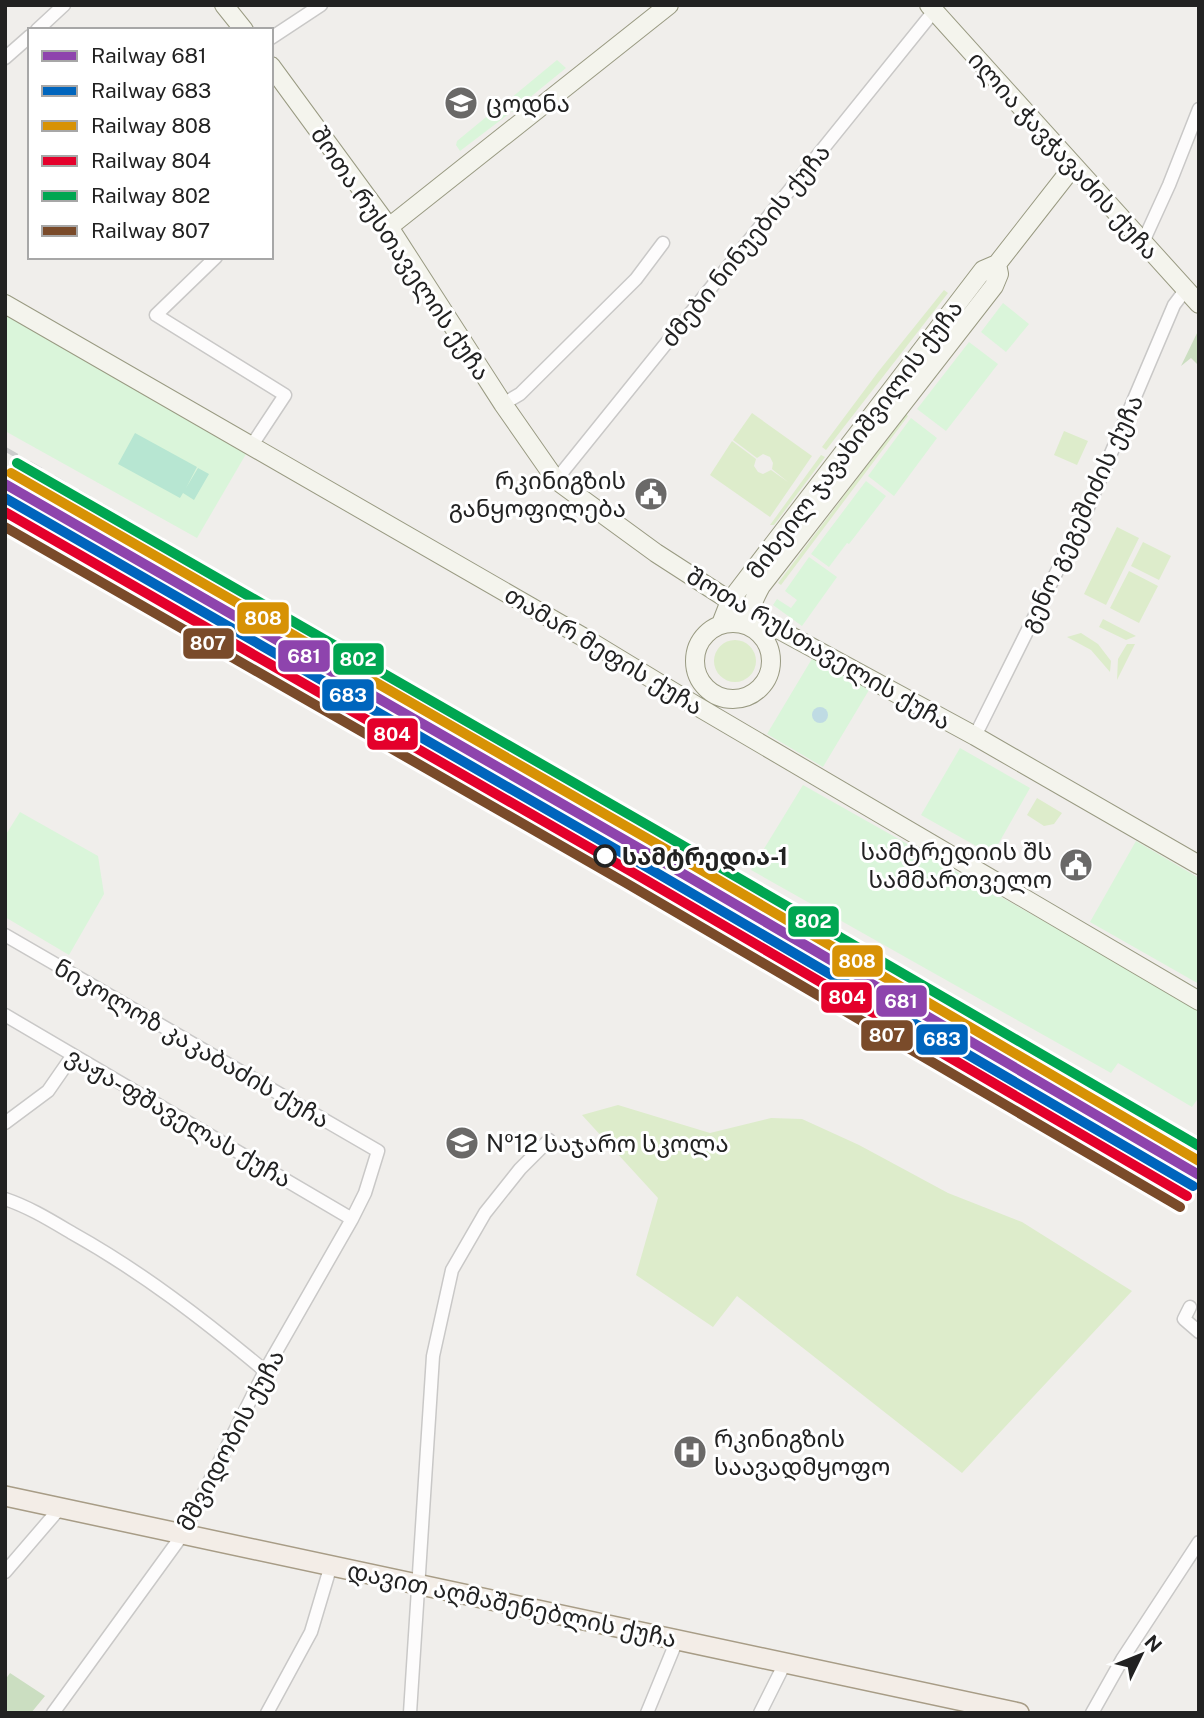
<svg xmlns="http://www.w3.org/2000/svg" width="1204" height="1718" font-family="'Public Sans','Noto Sans Georgian',sans-serif">
  <style>
    .grass { fill: #ddeccb }
    .forest { fill: #cbdec1 }
    .park { fill: #daf5da }
    .pitch { fill: #b7e6d2 }
    .water { fill: #bfdbe3 }
    .lines { fill: none; stroke-linecap: round; stroke-linejoin: round }
    .street-casing { stroke: #c9c8c7; stroke-width: 15 }
    .secondary-casing { stroke: #999a82; stroke-width: 20 }
    .primary-casing { stroke: #a79c86; stroke-width: 22 }
    .street { stroke: #fdfcfc; stroke-width: 12 }
    .secondary { stroke: #f4f4ed; stroke-width: 18 }
    .primary { stroke: #f3ede7; stroke-width: 19 }
    .rail { stroke: #ccc; stroke-width: 4.5; stroke-dasharray: 14 14; stroke-linecap: butt }
    .rail-1-casing { stroke: #fff; stroke-width: 16 }
    .rail-2-casing { stroke: #fff; stroke-width: 16 }
    .rail-3-casing { stroke: #fff; stroke-width: 16 }
    .rail-4-casing { stroke: #fff; stroke-width: 16 }
    .rail-5-casing { stroke: #fff; stroke-width: 16 }
    .rail-6-casing { stroke: #fff; stroke-width: 16 }
    .rail-1 { stroke: #8e44ad; stroke-width: 10 }
    .rail-2 { stroke: #0065bd; stroke-width: 10 }
    .rail-3 { stroke: #d79205; stroke-width: 10 }
    .rail-4 { stroke: #e4002b; stroke-width: 10 }
    .rail-5 { stroke: #00a651; stroke-width: 10 }
    .rail-6 { stroke: #7a4b2a; stroke-width: 10 }
    .stop-dot { fill: #fff; stroke: #222; stroke-width: 3.5 }
    .labels { text-anchor: middle; dominant-baseline: central; stroke-width: 6; stroke-linejoin: round; paint-order: stroke }
    .poi-label { font-size: 24px; fill: #222; stroke: #fff; text-anchor: start }
    .street-label { font-size: 24px; fill: #222; stroke: #fff }
    .stop-label { font-size: 24px; font-weight: bold; fill: #222; stroke: #fff; text-anchor: start }
    .line-badge { stroke: #fff; stroke-width: 2.5 }
    .badge-label { font-size: 19px; text-anchor: middle; font-weight: bold; fill: #fff }
  </style>
  <rect width="100%" height="100%" fill="#f0eeeb"/>
  <path class="grass" d="M 944,290 L 948,293 L 826,450 L 822,447 L 878,372 Z
    M 752,413 L 812,456 L 770,517 L 710,475 L 732,441 L 756,459 L 754,466 L 758,472 L 763,474 L 771,470 L 788,482 L 772,469 L 773,463 L 770,457 L 763,454 L 757,458 L 733,440 Z
    M 906,414 L 908,416 L 781,585 L 778,583 Z
    M 1064,431 L 1088,441 L 1077,465 L 1054,455 Z
    M 821,455 L 825,457 L 774,525 L 770,525 Z
    M 1117,527 L 1139,538 L 1106,605 L 1084,594 Z
    M 1143,542 L 1171,556 L 1159,580 L 1131,566 Z
    M 1129,571 L 1158,586 L 1139,623 L 1110,608 Z
    M 1103,619 L 1136,636 L 1126,640 L 1099,627 Z
    M 1081,633 L 1098,644 L 1111,661 L 1110,672 L 1091,650 L 1067,637 Z
    M714 661a21 21 0 1 1 42 0a21 21 0 1 1-42 0Z
    M 1127,644 L 1135,644 L 1117,680 L 1118,659 Z
    M 1037,798 L 1062,813 L 1054,824 L 1044,826 L 1027,815 Z
    M 618,1105 L 710,1133 L 771,1118 L 802,1119 L 859,1145 L 948,1193 L 1022,1222 L 1132,1291 L 962,1473 L 737,1296 L 713,1327 L 636,1275 L 658,1198 L 582,1115 Z"/>
  <path class="forest" d="M 1199,329 L 1199,366 L 1191,358 L 1181,366 Z
    M 10,1673 L 45,1696 L 31,1713 L 5,1713 L 5,1680 Z"/>
  <path class="park" d="M 557,60 L 566,68 L 512,112 L 505,103 Z
    M 502,104 L 510,113 L 460,151 L 456,145 L 457,141 Z
    M 1003,303 L 1029,324 L 1006,352 L 981,332 Z
    M 5,315 L 246,454 L 197,538 L 5,431 Z
    M 969,342 L 998,364 L 946,431 L 917,409 Z
    M 911,418 L 937,438 L 894,496 L 868,476 Z
    M 866,481 L 886,496 L 849,544 L 847,543 L 829,567 L 811,554 Z
    M 809,557 L 837,577 L 802,626 L 773,605 L 777,599 L 791,608 L 797,600 L 785,591 Z
    M 813,657 L 869,690 L 823,767 L 767,734 Z
    M 960,748 L 1030,788 L 992,855 L 921,815 Z
    M 803,785 L 1199,1009 L 1199,1097 L 1192,1107 L 1118,1063 L 1111,1073 L 751,870 Z
    M 20,812 L 98,856 L 104,894 L 69,955 L 5,917 L 5,836 Z
    M 1136,841 L 1199,878 L 1199,984 L 1090,922 Z"/>
  <path class="pitch" d="M 135,433 L 197,467 L 186,488 L 198,468 L 209,474 L 194,500 L 183,493 L 180,498 L 118,464 Z"/>
  <path class="water" d="M812 715a8 8 0 1 1 16 0a8 8 0 1 1-16 0Z"/>
  <g class="lines">
    <defs>
      <path id="street" d="M 37,30 L 64,5
        M 271,38 L 321,5
        M 5,58 L 30,36
        M 1143,242 L 1169,185 L 1199,109
        M 216,257 L 156,315 L 285,395 L 252,445
        M 503,404 L 520,394 L 636,279 L 663,243
        M 556,480 L 934,11
        M 975,736 L 1084,517 L 1174,305 L 1186,289
        M 5,935 L 378,1151 L 365,1193 L 352,1219 L 265,1371 L 183,1534 L 53,1713
        M 5,1015 L 352,1219
        M 5,1123 L 48,1091 L 73,1055
        M 5,1199 C 29,1207 50,1220 72,1233 C 142,1272 204,1320 265,1371
        M 1190,1307 L 1184,1319 L 1199,1332
        M 5,1572 L 60,1508
        M 267,1713 L 311,1632 L 331,1565
        M 410,1713 L 433,1356 L 452,1270 L 485,1213 L 520,1169 L 549,1140
        M 647,1713 L 677,1640
        M 760,1713 L 785,1663
        M 1092,1713 L 1123,1658 L 1199,1542"/>
      <path id="secondary" d="M 224,5 L 244,30
        M 929,5 L 1199,304
        M 271,66 L 389,227 L 503,404 L 556,480 L 656,553 L 752,615 L 975,736 L 1199,865
        M 389,227 L 669,5
        M 5,304 L 583,637 L 695,705 L 1199,1001
        M695 661a38 38 0 1 1 76 0a38 38 0 1 1-76 0Z
        M 721,624 L 730,601 L 983,270 L 997,264 L 1065,177 L 1072,164
        M 763,637 C 749,611 747,612 761,586 L 994,286 L 999,274 L 997,264"/>
      <path id="primary" d="M 5,1496 L 1019,1713"/>
    </defs>
    <use href="#street" class="street-casing"/>
    <use href="#secondary" class="secondary-casing"/>
    <use href="#primary" class="primary-casing"/>
    <use href="#street" class="street"/>
    <use href="#secondary" class="secondary"/>
    <use href="#primary" class="primary"/>
    <path class="rail" d="M 5,449 L 293,616
      M 5,497 L 1101,1129 L 1199,1188"/>
    <defs>
      <path id="rail-1" d="M 5,484 L 644,851 L 1199,1175"/>
      <path id="rail-2" d="M 5,498 L 638,862 L 1193,1186"/>
      <path id="rail-3" d="M 11,473 L 650,840 L 1199,1161"/>
      <path id="rail-4" d="M 5,512 L 632,872 L 1187,1196"/>
      <path id="rail-5" d="M 17,463 L 656,830 L 1199,1146"/>
      <path id="rail-6" d="M 5,527 L 626,883 L 1180,1207"/>
    </defs>
    <use href="#rail-1" class="rail-1-casing"/>
    <use href="#rail-2" class="rail-2-casing"/>
    <use href="#rail-3" class="rail-3-casing"/>
    <use href="#rail-4" class="rail-4-casing"/>
    <use href="#rail-5" class="rail-5-casing"/>
    <use href="#rail-6" class="rail-6-casing"/>
    <use href="#rail-1" class="rail-1"/>
    <use href="#rail-2" class="rail-2"/>
    <use href="#rail-3" class="rail-3"/>
    <use href="#rail-4" class="rail-4"/>
    <use href="#rail-5" class="rail-5"/>
    <use href="#rail-6" class="rail-6"/>
  </g>
  <defs>
    <symbol id="school-disc" viewBox="-11 -11 22 22"><circle r="9.5" fill="#6a6968" stroke="#fff"/><path d="M0-5L7-2L0 1L-7-2ZM-4 1L0 2.5L4 1V4Q0 6-4 4Z" fill="#fff"/></symbol>
    <symbol id="civic-disc" viewBox="-11 -11 22 22"><circle r="9.5" fill="#6a6968" stroke="#fff"/><path d="M-.6-6.5H3V-4.5H.6V-3L4-1V1h2V6H-6V1h2V-1L-.6-3ZM-1.2 2.5V6h2.4V2.5Z" fill="#fff"/></symbol>
    <symbol id="hospital-disc" viewBox="-11 -11 22 22"><circle r="9.5" fill="#6a6968" stroke="#fff"/><path d="M-5-5h3v3.5h4V-5h3V5h-3V1.5h-4V5h-3Z" fill="#fff"/></symbol>
  </defs>
  <g fill-rule="evenodd">
    <use href="#school-disc" x="442" y="84" width="38" height="38"/>
    <use href="#civic-disc" x="632" y="475" width="38" height="38"/>
    <use href="#civic-disc" x="1057" y="846" width="38" height="38"/>
    <use href="#school-disc" x="443" y="1124" width="38" height="38"/>
    <use href="#hospital-disc" x="671" y="1433" width="38" height="38"/>
  </g>
  <circle class="stop-dot" cx="605" cy="856" r="10"/>
  <g class="labels">
    <g class="poi-label">
      <text x="486" y="103">ცოდნა</text>
      <text x="626" y="480" text-anchor="end">რკინიგზის<tspan x="626" dy="28">განყოფილება</tspan></text>
      <text x="1052" y="851" text-anchor="end">სამტრედიის შს<tspan x="1052" dy="28">სამმართველო</tspan></text>
      <text x="486" y="1143">№12 საჯარო სკოლა</text>
      <text x="714" y="1438">რკინიგზის<tspan x="714" dy="28">საავადმყოფო</tspan></text>
    </g>
    <g class="street-label">
      <text transform="translate(1064 155) rotate(48)">ილია ჭავჭავაძის ქუჩა</text>
      <text transform="translate(745 245) rotate(-51)">ძმები ნინუების ქუჩა</text>
      <text transform="translate(401 253) rotate(56)">შოთა რუსთაველის ქუჩა</text>
      <text transform="translate(854 439) rotate(-53)">მიხეილ ჯავახიშვილის ქუჩა</text>
      <text transform="translate(1081 513) rotate(-65)">გენო გეგეშიძის ქუჩა</text>
      <text transform="translate(819 648) rotate(30)">შოთა რუსთაველის ქუჩა</text>
      <text transform="translate(604 650) rotate(31)">თამარ მეფის ქუჩა</text>
      <text transform="translate(192 1043) rotate(30)">ნიკოლოზ კაკაბაძის ქუჩა</text>
      <text transform="translate(179 1117) rotate(30)">ვაჟა-ფშაველას ქუჩა</text>
      <text transform="translate(230 1440) rotate(-62)">მშვიდობის ქუჩა</text>
      <text transform="translate(512 1604) rotate(12)">დავით აღმაშენებლის ქუჩა</text>
    </g>
    <g class="stop-label">
      <text x="622" y="856">სამტრედია-1</text>
    </g>
  </g>
  <g class="line-badge">
    <rect x="236" y="601" width="54" height="34" rx="7" fill="#d79205"/>
    <rect x="182" y="627" width="53" height="33" rx="7" fill="#7a4b2a"/>
    <rect x="277" y="639" width="54" height="34" rx="7" fill="#8e44ad"/>
    <rect x="332" y="642" width="53" height="34" rx="7" fill="#00a651"/>
    <rect x="321" y="678" width="54" height="34" rx="7" fill="#0065bd"/>
    <rect x="366" y="717" width="53" height="34" rx="7" fill="#e4002b"/>
    <rect x="787" y="905" width="53" height="33" rx="7" fill="#00a651"/>
    <rect x="831" y="944" width="53" height="34" rx="7" fill="#d79205"/>
    <rect x="820" y="981" width="53" height="33" rx="7" fill="#e4002b"/>
    <rect x="875" y="984" width="53" height="34" rx="7" fill="#8e44ad"/>
    <rect x="860" y="1019" width="54" height="33" rx="7" fill="#7a4b2a"/>
    <rect x="915" y="1023" width="54" height="33" rx="7" fill="#0065bd"/>
  </g>
  <g class="badge-label">
    <text x="263" y="625">808</text>
    <text x="208" y="650">807</text>
    <text x="304" y="663">681</text>
    <text x="358" y="666">802</text>
    <text x="348" y="702">683</text>
    <text x="392" y="741">804</text>
    <text x="813" y="928">802</text>
    <text x="857" y="968">808</text>
    <text x="847" y="1004">804</text>
    <text x="901" y="1008">681</text>
    <text x="887" y="1042">807</text>
    <text x="942" y="1046">683</text>
  </g>
  <rect width="1204" height="1718" fill="none" stroke="#222222" stroke-width="14"/>
  <rect x="28" y="28" width="245" height="231" fill="#ffffff" stroke="#a7a7a7" stroke-width="2"/>
  <rect x="42" y="51" width="35" height="10" fill="#8e44ad" stroke="#a7a7a7" stroke-width="2"/>
  <text x="91" y="63" font-size="21" fill="#222222">Railway 681</text>
  <rect x="42" y="86" width="35" height="10" fill="#0065bd" stroke="#a7a7a7" stroke-width="2"/>
  <text x="91" y="98" font-size="21" fill="#222222">Railway 683</text>
  <rect x="42" y="121" width="35" height="10" fill="#d79205" stroke="#a7a7a7" stroke-width="2"/>
  <text x="91" y="133" font-size="21" fill="#222222">Railway 808</text>
  <rect x="42" y="156" width="35" height="10" fill="#e4002b" stroke="#a7a7a7" stroke-width="2"/>
  <text x="91" y="168" font-size="21" fill="#222222">Railway 804</text>
  <rect x="42" y="191" width="35" height="10" fill="#00a651" stroke="#a7a7a7" stroke-width="2"/>
  <text x="91" y="203" font-size="21" fill="#222222">Railway 802</text>
  <rect x="42" y="226" width="35" height="10" fill="#7a4b2a" stroke="#a7a7a7" stroke-width="2"/>
  <text x="91" y="238" font-size="21" fill="#222222">Railway 807</text>
  <g transform="translate(1141 1655) rotate(47)" stroke="#ffffff" stroke-width="5" paint-order="stroke">
  <path d="M0-5L12 26L0 18L-12 26Z" fill="#222222"/>
  <text y="-10" font-size="19" font-weight="bold" text-anchor="middle" fill="#222222">N</text>
  </g>
</svg>
